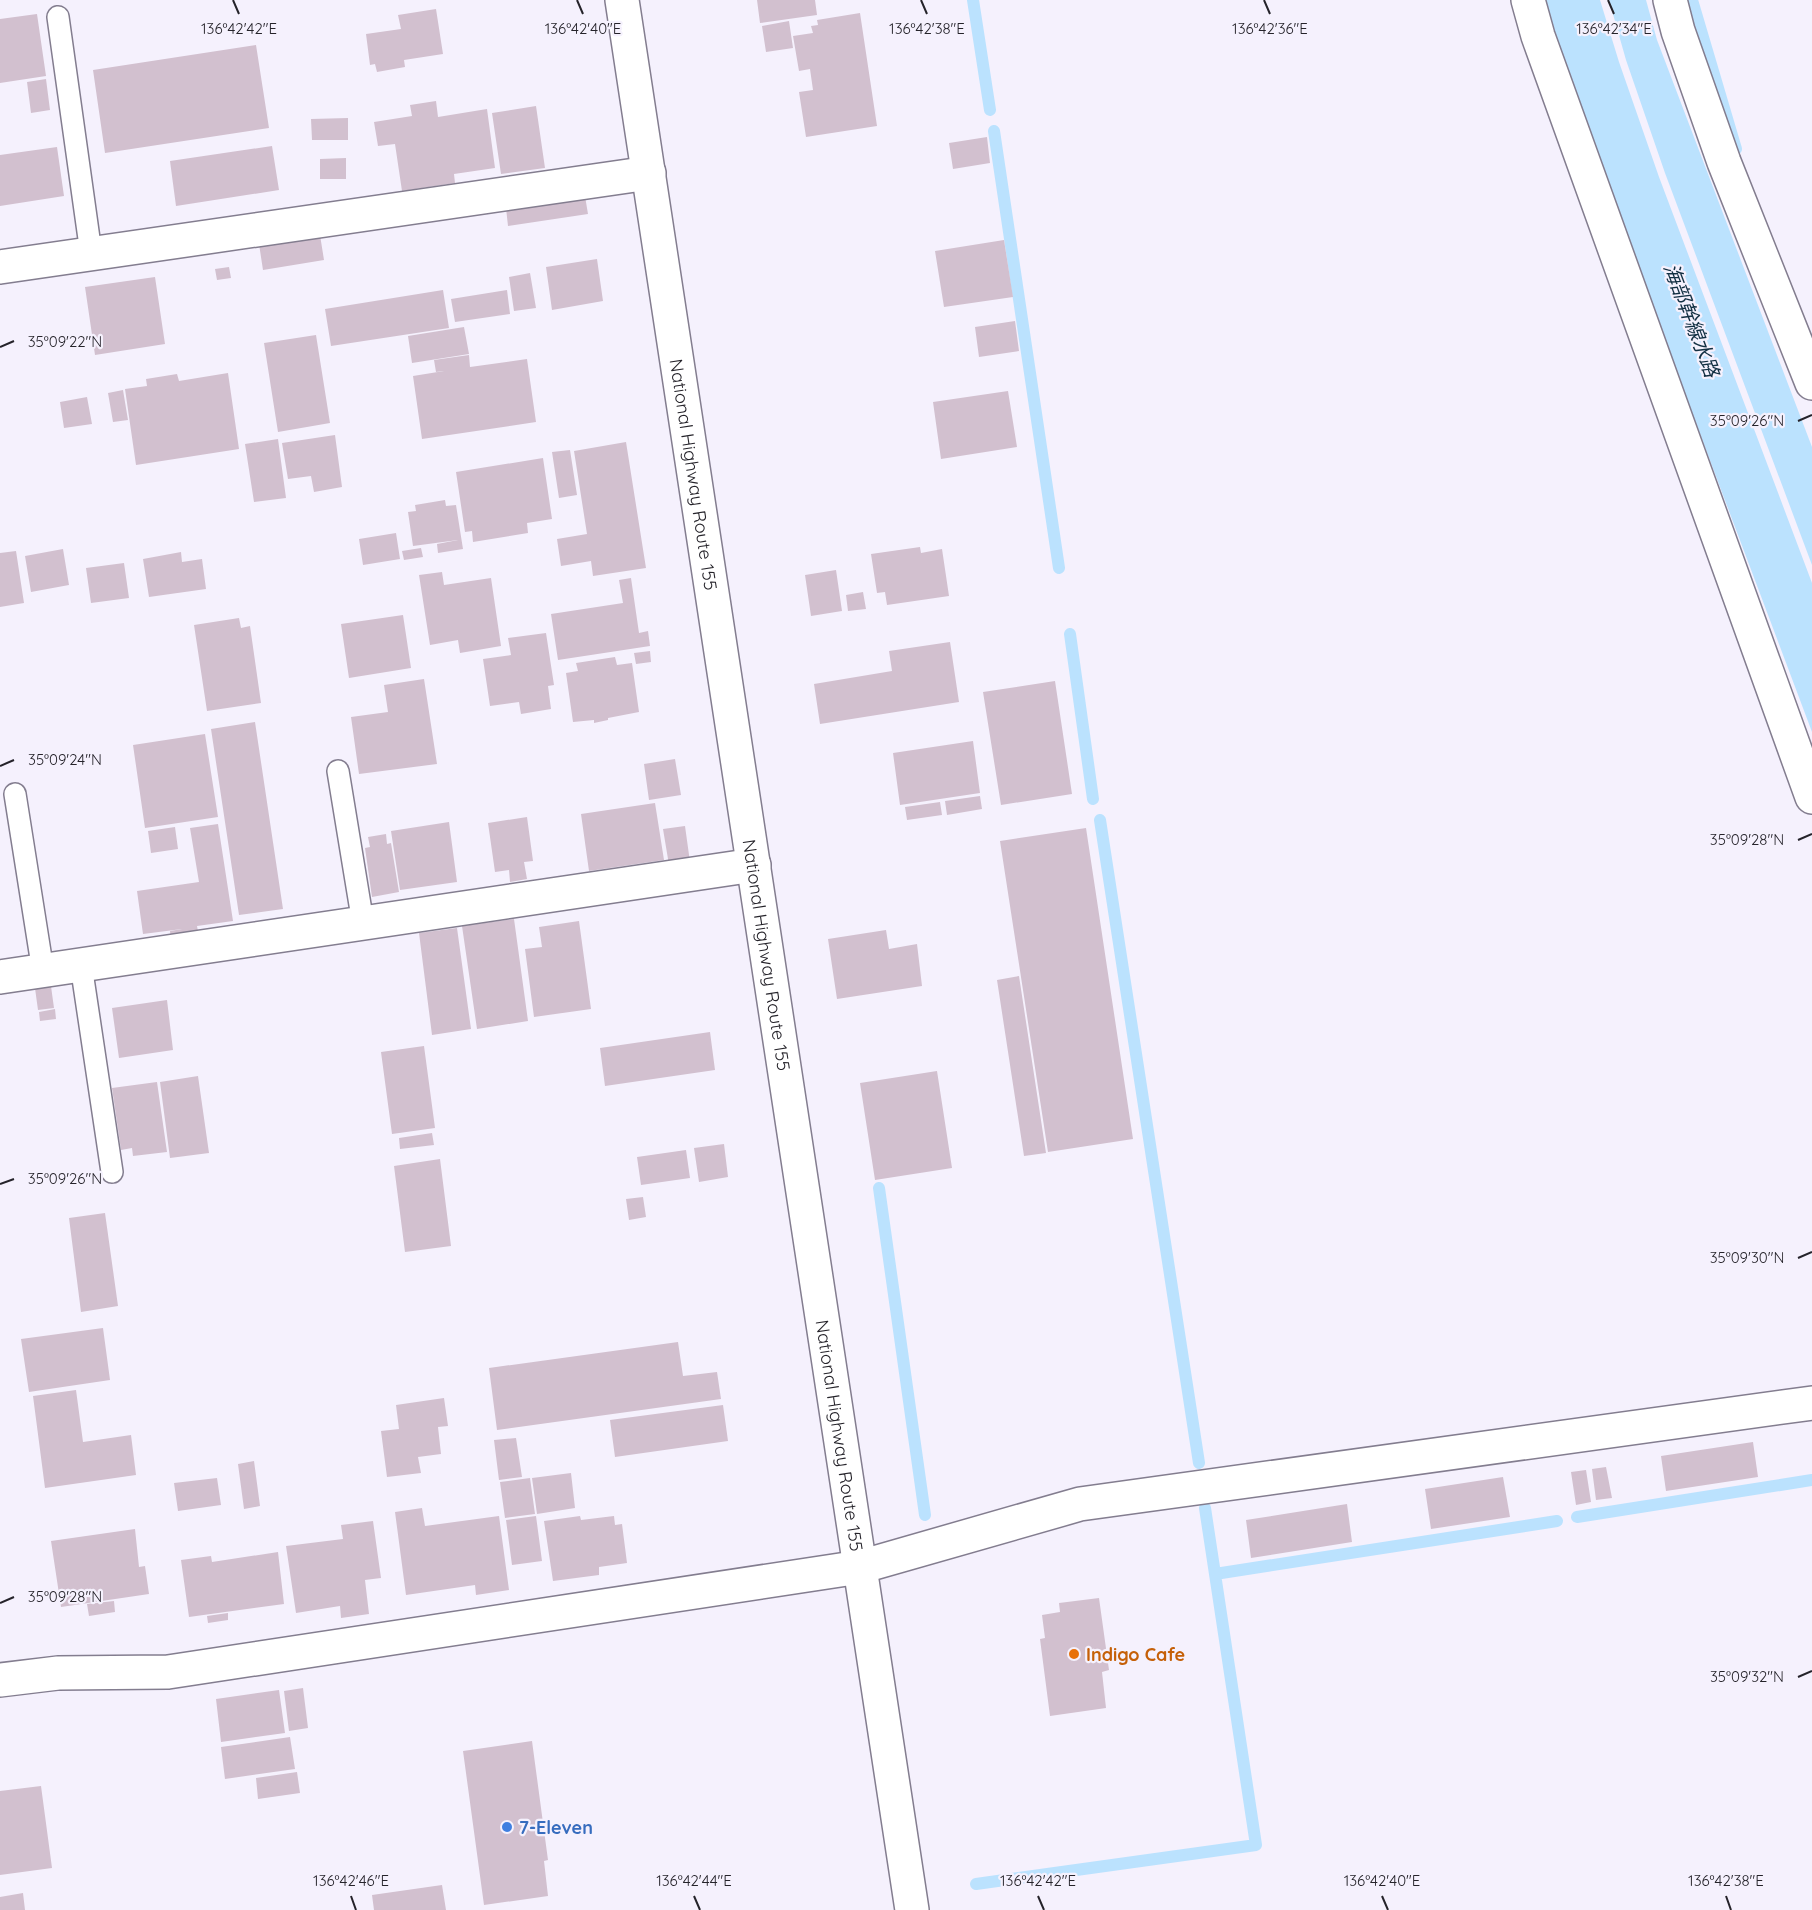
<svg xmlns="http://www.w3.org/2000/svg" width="1812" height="1910" font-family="Quicksand,'Noto Sans JP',sans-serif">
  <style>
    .water { fill: #bbe2fe }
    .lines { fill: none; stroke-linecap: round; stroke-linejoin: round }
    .stream { stroke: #bbe2fe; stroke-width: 12 }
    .building { fill: #d2c0cf }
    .service-casing { stroke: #837d8f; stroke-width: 24 }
    .minor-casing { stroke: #837d8f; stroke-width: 36 }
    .tertiary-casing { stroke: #837d8f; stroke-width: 36 }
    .trunk-casing { stroke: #837d8f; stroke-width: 36 }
    .service { stroke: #fff; stroke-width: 21 }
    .minor { stroke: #fff; stroke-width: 33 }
    .tertiary { stroke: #fff; stroke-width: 33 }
    .trunk { stroke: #fff; stroke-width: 33 }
    .ticks { fill: none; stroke: #25232a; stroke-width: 2 }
    .food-dot { fill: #e8710a; stroke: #f5f1fd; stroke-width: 2 }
    .shop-dot { fill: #3f7fe0; stroke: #f5f1fd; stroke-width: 2 }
    .labels { text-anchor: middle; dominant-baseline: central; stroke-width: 4.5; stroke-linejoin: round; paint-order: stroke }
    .street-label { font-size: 18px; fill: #25232a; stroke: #f5f1fd }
    .food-label { font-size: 18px; font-weight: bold; fill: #c56008; stroke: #f5f1fd; text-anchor: start }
    .shop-label { font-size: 18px; font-weight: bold; fill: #366cbe; stroke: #f5f1fd; text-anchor: start }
    .water-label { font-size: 20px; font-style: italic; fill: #133043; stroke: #f5f1fd }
    .ticks-label { font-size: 15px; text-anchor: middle; fill: #25232a; stroke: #f5f1fd; stroke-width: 4.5; stroke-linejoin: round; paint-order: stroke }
  </style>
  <rect width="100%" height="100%" fill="#f5f1fd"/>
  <path class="water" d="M 1545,0 L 1600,0 L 1619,62 L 1659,177 L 1812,583 L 1812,732 L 1578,109 Z
    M 1609,0 L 1646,0 L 1657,40 L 1812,447 L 1812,565 L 1665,173 L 1626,60 Z"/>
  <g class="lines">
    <path class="stream" d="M 973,0 L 990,110
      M 1692,0 L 1736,149
      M 994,131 L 1059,568
      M 1070,634 L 1093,799
      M 1100,820 L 1199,1463
      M 879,1188 L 925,1515
      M 1577,1517 L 1812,1480
      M 1215,1574 L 1557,1521
      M 976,1884 L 1256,1845 L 1205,1508"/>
  </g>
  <path class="building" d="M 757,0 L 815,0 L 817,15 L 760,23 Z
    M 436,9 L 443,54 L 404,60 L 405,67 L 377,72 L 375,64 L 370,65 L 366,34 L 401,29 L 398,15 Z
    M 860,13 L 877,126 L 806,137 L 799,92 L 813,90 L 810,69 L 799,71 L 793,36 L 813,33 L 811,26 L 818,25 L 817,20 Z
    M 37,14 L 46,76 L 0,83 L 0,19 Z
    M 789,21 L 793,48 L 766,52 L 762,26 Z
    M 256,45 L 269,128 L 105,153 L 93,70 Z
    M 46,79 L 50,110 L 31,113 L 27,82 Z
    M 436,101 L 438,117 L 487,109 L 495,168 L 454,174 L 455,183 L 402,191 L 395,144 L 378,146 L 374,122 L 412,116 L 410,105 Z
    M 536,106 L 545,168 L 501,174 L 492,113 Z
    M 348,118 L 348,140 L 312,140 L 311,119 Z
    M 987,137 L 990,163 L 953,169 L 949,143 Z
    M 272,146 L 279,190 L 176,206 L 170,161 Z
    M 57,147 L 64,196 L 0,206 L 0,155 Z
    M 346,158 L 346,179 L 320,179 L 320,159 Z
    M 585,196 L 588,214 L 508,226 L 506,208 Z
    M 320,235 L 324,260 L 263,270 L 259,244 Z
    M 1004,240 L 1013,297 L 944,307 L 935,251 Z
    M 597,259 L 603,301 L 552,310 L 546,267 Z
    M 229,267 L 231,278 L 217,280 L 215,269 Z
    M 530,273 L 536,308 L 514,311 L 509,277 Z
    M 155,277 L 165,344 L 95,355 L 85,287 Z
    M 443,290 L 449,328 L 331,346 L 325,309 Z
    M 507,290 L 510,314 L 455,322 L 451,299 Z
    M 1015,321 L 1019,351 L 979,357 L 975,327 Z
    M 464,327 L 469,354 L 412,363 L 408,336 Z
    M 316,335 L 330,423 L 278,432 L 264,343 Z
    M 469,355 L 470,367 L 527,359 L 536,422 L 422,439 L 413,376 L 444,371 L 436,372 L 434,360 Z
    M 228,373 L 239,449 L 136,465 L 125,389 L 147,386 L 146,379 L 177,374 L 179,381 Z
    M 123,390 L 128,420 L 113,422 L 108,393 Z
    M 1008,391 L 1017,447 L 941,459 L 933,402 Z
    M 87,397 L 92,424 L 64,428 L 60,402 Z
    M 335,435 L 342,487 L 314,492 L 311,476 L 288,479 L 282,443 Z
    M 278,439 L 286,498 L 254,502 L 245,444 Z
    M 626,442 L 646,568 L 593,576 L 591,561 L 561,566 L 557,539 L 587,534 L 574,451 Z
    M 570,450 L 577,495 L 559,498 L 552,452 Z
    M 543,458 L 552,519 L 527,523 L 528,533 L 473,542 L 472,531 L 465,532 L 456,472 Z
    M 445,500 L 446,506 L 456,505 L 463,549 L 438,553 L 437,544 L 458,540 L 413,546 L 408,512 L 416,511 L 415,505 Z
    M 396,533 L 400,559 L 363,565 L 359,539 Z
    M 920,547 L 921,553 L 942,549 L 949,596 L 887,605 L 885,592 L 877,593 L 871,554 Z
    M 421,548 L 423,557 L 404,560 L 402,551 Z
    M 63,549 L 69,585 L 31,592 L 25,556 Z
    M 16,551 L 24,603 L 0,607 L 0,553 Z
    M 181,552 L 182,562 L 202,559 L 206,589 L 149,597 L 143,559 Z
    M 124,563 L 129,598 L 91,603 L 86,568 Z
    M 836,570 L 842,611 L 811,616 L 805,575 Z
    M 442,572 L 444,585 L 491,578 L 501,646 L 460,653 L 458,640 L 430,645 L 419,575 Z
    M 631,578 L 639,633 L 648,631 L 650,646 L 558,660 L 551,614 L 623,603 L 619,580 Z
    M 863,592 L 866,609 L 848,611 L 846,595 Z
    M 403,615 L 411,668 L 349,678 L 341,624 Z
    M 239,618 L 241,628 L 250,626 L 261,703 L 207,711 L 194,625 Z
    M 546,633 L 554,685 L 548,686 L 551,709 L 521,714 L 519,702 L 490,706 L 483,659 L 511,655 L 508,638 Z
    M 950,642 L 959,702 L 820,724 L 814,684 L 892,671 L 889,651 Z
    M 650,651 L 651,662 L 636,664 L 634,653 Z
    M 615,657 L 617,665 L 632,663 L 639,712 L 608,718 L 608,720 L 594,723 L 594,720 L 573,722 L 566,673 L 578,671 L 576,663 Z
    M 424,679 L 437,764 L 359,774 L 351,717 L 388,712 L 384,685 Z
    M 1055,681 L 1072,794 L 1001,805 L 983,692 Z
    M 255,722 L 283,909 L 239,915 L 211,729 Z
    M 205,734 L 218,817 L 145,828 L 133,745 Z
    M 973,741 L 980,793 L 900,805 L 893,753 Z
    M 675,759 L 681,795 L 649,800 L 644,764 Z
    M 980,796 L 982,809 L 947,815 L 945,801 Z
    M 940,802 L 942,815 L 907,820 L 905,807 Z
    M 655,803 L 664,860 L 589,871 L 581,814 Z
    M 527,817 L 533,861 L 524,862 L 527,879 L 510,882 L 509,870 L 495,872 L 488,823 Z
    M 449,822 L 457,882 L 400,890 L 391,831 Z
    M 218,824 L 233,921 L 197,926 L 199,937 L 171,941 L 170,931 L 182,929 L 143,934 L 137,891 L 199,882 L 190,828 Z
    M 685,826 L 690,862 L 669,865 L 663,829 Z
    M 175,827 L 178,849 L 151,853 L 148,831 Z
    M 1086,828 L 1133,1139 L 1048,1152 L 1000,841 Z
    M 386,834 L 387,844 L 391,843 L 399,892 L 372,897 L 365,848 L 370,847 L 368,837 Z
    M 514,919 L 528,1021 L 477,1029 L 462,926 Z
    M 579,921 L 591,1009 L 534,1017 L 525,949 L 542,947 L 539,927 Z
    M 457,928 L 471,1029 L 432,1035 L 419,933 Z
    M 886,930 L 889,949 L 917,944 L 922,986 L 837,999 L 828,939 Z
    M 1019,976 L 1046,1153 L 1024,1156 L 997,980 Z
    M 50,979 L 54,1008 L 38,1010 L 34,981 Z
    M 167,1000 L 173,1050 L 119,1058 L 112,1008 Z
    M 55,1009 L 56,1019 L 40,1021 L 39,1012 Z
    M 710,1032 L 715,1070 L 605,1086 L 600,1048 Z
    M 424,1046 L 435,1128 L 392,1134 L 381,1052 Z
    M 937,1071 L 952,1168 L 875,1180 L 860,1083 Z
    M 198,1076 L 209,1153 L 170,1158 L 160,1082 Z
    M 157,1082 L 167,1152 L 133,1156 L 132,1148 L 121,1150 L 112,1088 Z
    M 432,1133 L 434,1145 L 400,1149 L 399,1138 Z
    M 724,1144 L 728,1177 L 699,1182 L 694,1148 Z
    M 686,1150 L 690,1178 L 641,1185 L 637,1157 Z
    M 440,1159 L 451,1246 L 405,1252 L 394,1166 Z
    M 643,1197 L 646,1217 L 629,1220 L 626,1199 Z
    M 105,1213 L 118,1306 L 81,1312 L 69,1218 Z
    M 103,1328 L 110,1380 L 29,1392 L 21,1339 Z
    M 678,1342 L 683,1376 L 717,1372 L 721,1399 L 497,1430 L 489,1368 Z
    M 76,1390 L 83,1442 L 131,1435 L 136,1475 L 45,1488 L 33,1396 Z
    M 444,1398 L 448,1426 L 438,1427 L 441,1454 L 418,1457 L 421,1473 L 387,1477 L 381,1431 L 399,1429 L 396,1405 Z
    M 723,1405 L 728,1441 L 615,1457 L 610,1420 Z
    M 516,1438 L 522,1477 L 499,1480 L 494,1440 Z
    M 1753,1442 L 1758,1477 L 1666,1491 L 1661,1456 Z
    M 254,1461 L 260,1506 L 244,1509 L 238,1464 Z
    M 1606,1467 L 1612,1498 L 1596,1500 L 1592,1469 Z
    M 1586,1470 L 1591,1502 L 1576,1505 L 1571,1472 Z
    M 571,1473 L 575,1508 L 537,1514 L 532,1478 Z
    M 1503,1477 L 1510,1517 L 1431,1529 L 1425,1489 Z
    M 217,1478 L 221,1505 L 178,1511 L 174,1483 Z
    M 530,1478 L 535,1514 L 505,1518 L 500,1482 Z
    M 1347,1504 L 1352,1542 L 1251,1558 L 1246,1520 Z
    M 422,1508 L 425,1526 L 499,1516 L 509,1590 L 476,1595 L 475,1585 L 406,1595 L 395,1512 Z
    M 536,1516 L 542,1561 L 512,1565 L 506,1520 Z
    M 580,1516 L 581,1520 L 614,1516 L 615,1525 L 622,1524 L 627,1563 L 599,1567 L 599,1575 L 553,1581 L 544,1521 Z
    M 373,1521 L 381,1578 L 365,1580 L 369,1614 L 341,1618 L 340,1606 L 296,1613 L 286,1546 L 343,1539 L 341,1525 Z
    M 135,1529 L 139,1567 L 145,1566 L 149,1594 L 61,1607 L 51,1541 Z
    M 278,1552 L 284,1604 L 189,1617 L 181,1560 L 211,1556 L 212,1562 Z
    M 1099,1598 L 1109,1670 L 1102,1672 L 1106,1708 L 1050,1716 L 1040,1639 L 1045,1638 L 1042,1615 L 1060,1612 L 1059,1603 Z
    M 114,1601 L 115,1612 L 89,1616 L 87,1604 Z
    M 228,1613 L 228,1620 L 208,1623 L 207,1616 Z
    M 303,1688 L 308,1728 L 289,1731 L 284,1691 Z
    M 279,1690 L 285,1733 L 221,1742 L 216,1699 Z
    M 290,1737 L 295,1769 L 225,1779 L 221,1747 Z
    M 532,1741 L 548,1860 L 544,1861 L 548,1896 L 484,1905 L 463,1751 Z
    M 297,1772 L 300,1793 L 258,1799 L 256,1778 Z
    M 41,1786 L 52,1868 L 0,1875 L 0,1791 Z
    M 442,1885 L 446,1910 L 374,1910 L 372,1895 Z
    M 23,1893 L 25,1910 L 0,1910 L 0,1897 Z"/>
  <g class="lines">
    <defs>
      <path id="service" d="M 58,17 L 91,253
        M 338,771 L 363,923
        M 15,794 L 43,971
        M 81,965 L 112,1172"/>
      <path id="minor" d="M 1528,0 L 1538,36 L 1812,797
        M 1670,0 L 1678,31 L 1724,162 L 1812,383
        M 0,267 L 649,173
        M 0,977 L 754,865
        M 860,1567 L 1080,1504 L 1812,1403"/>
      <path id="tertiary" d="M 0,1680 L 58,1673 L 168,1672 L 860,1567"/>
      <g id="trunk">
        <path id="s1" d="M 622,0 L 912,1910"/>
      </g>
    </defs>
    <use href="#service" class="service-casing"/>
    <use href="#minor" class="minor-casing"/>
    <use href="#tertiary" class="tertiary-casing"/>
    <use href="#trunk" class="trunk-casing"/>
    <use href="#service" class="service"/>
    <use href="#minor" class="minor"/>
    <use href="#tertiary" class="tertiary"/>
    <use href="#trunk" class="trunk"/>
  </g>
  <path class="ticks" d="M 233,0 L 239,14M 577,0 L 583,14M 921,0 L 927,14M 1264,0 L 1270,14M 1608,0 L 1614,14M 0,347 L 14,341M 1798,421 L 1812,415M 0,766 L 14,760M 1798,840 L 1812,834M 0,1184 L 14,1179M 1798,1258 L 1812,1252M 0,1603 L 14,1597M 1798,1677 L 1812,1671M 351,1896 L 356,1910M 694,1896 L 700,1910M 1038,1896 L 1044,1910M 1382,1896 L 1388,1910M 1726,1896 L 1731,1910"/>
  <circle class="food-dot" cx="1074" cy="1654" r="6"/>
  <circle class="shop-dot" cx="507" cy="1827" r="6"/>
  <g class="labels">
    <g class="street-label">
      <text stroke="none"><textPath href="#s1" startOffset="480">National Highway Route 155</textPath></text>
      <text stroke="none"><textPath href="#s1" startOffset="966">National Highway Route 155</textPath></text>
      <text stroke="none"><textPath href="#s1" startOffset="1452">National Highway Route 155</textPath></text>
    </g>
    <g class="food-label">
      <text x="1086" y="1654">Indigo Cafe</text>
    </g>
    <g class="shop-label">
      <text x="519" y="1827">7-Eleven</text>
    </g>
    <g class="water-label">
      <text transform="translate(1692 320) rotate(69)">海部幹線水路</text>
    </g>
  </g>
  <g class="ticks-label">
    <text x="239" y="34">136°42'42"E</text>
    <text x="583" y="34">136°42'40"E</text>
    <text x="927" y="34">136°42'38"E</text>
    <text x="1270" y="34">136°42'36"E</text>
    <text x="1614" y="34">136°42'34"E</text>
    <text x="65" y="347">35°09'22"N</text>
    <text x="1747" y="426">35°09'26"N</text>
    <text x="65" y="765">35°09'24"N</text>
    <text x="1747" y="845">35°09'28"N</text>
    <text x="65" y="1184">35°09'26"N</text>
    <text x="1747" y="1263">35°09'30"N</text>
    <text x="65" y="1602">35°09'28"N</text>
    <text x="1747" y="1682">35°09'32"N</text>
    <text x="351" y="1886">136°42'46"E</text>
    <text x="694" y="1886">136°42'44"E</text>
    <text x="1038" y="1886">136°42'42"E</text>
    <text x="1382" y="1886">136°42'40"E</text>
    <text x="1726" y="1886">136°42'38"E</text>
  </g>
</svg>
